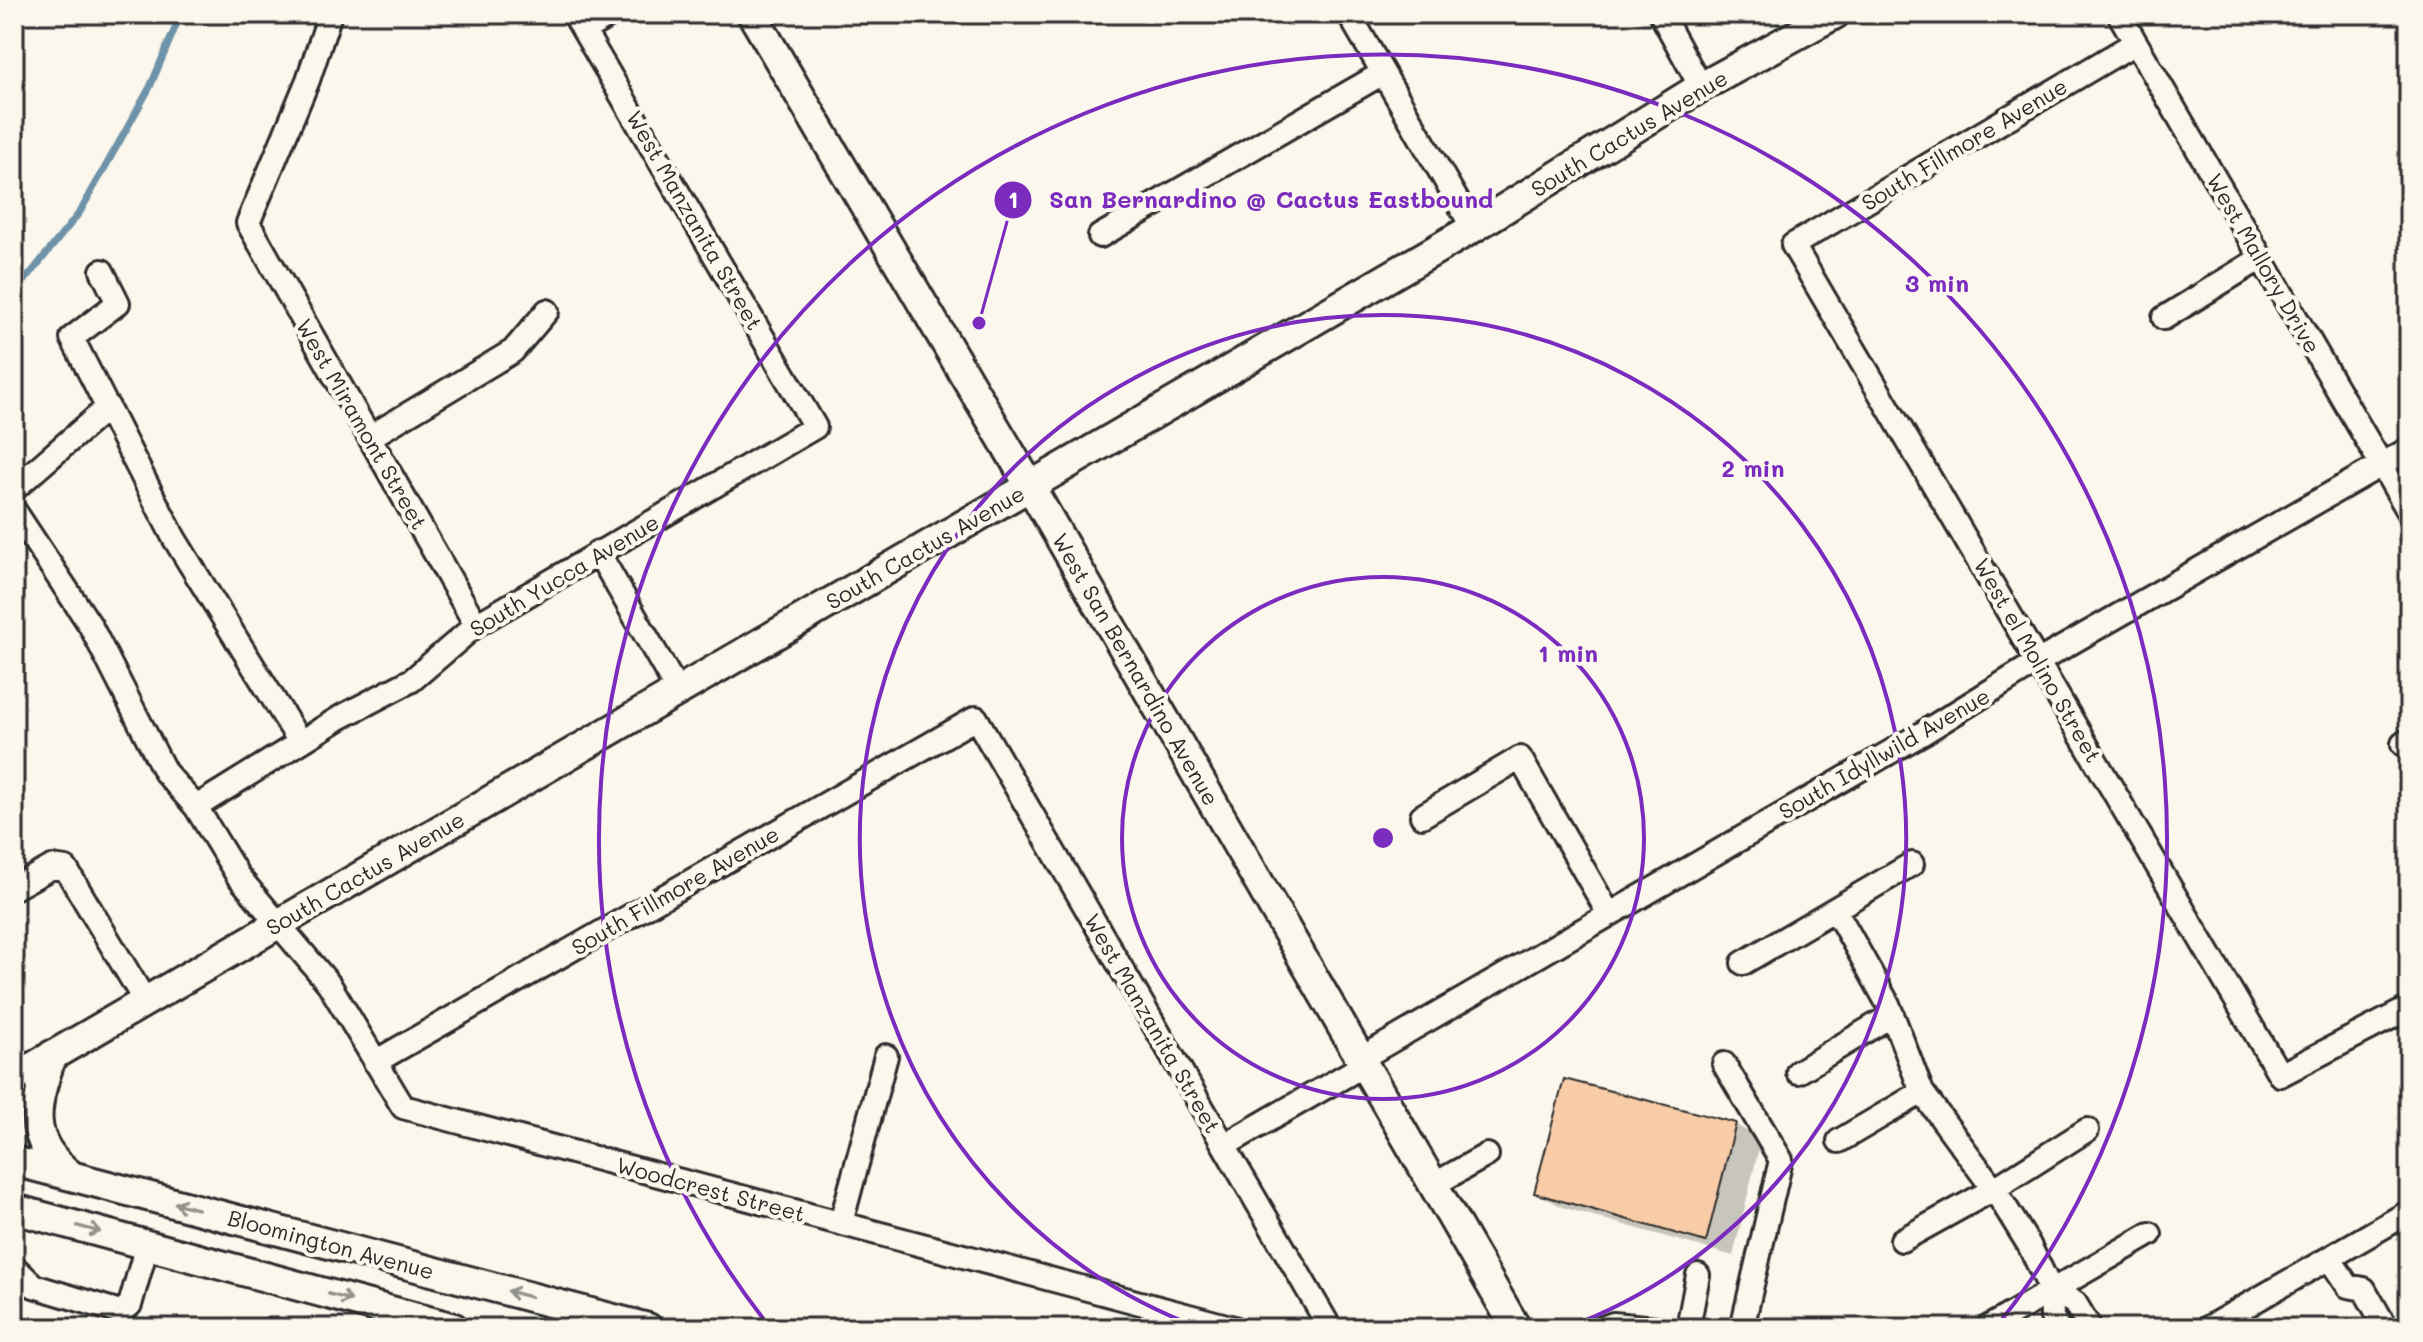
<svg xmlns="http://www.w3.org/2000/svg" width="2423" height="1342" font-family="Mali,sans-serif">
  <style>
    .shadow { fill: #0003 }
    .lines { fill: none; stroke-linecap: round; stroke-linejoin: round }
    .stream { stroke: #6e93a9; stroke-width: 7 }
    .building { fill: #f9cca8; stroke: #2b2b2b; stroke-width: 2 }
    .minor-casing { stroke: #2b2b2b; stroke-width: 28 }
    .major-casing { stroke: #2b2b2b; stroke-width: 34 }
    .minor { stroke: #fbf7ec; stroke-width: 22 }
    .major { stroke: #fbf7ec; stroke-width: 28 }
    .oneway { stroke: #93918c }
    .ring { fill: none; stroke: #7b2cbf; stroke-width: 4 }
    .labels { text-anchor: middle; dominant-baseline: central; stroke-width: 8; stroke-linejoin: round; paint-order: stroke }
    .street-label { font-size: 22px; fill: #2b2b2b; stroke: #fbf7ec }
    .centre { fill: #7b2cbf; stroke: #fbf7ec; stroke-width: 4 }
    .ring-label { font-size: 24px; text-anchor: middle; font-weight: bold; fill: #7b2cbf; stroke: #fbf7ec; stroke-width: 8; stroke-linejoin: round; paint-order: stroke }
    .leader { fill: none; stroke: #7b2cbf; stroke-width: 3 }
    .callout-dot { fill: #7b2cbf; stroke: #fbf7ec; stroke-width: 3 }
    .mark-label { font-size: 24px; text-anchor: middle; font-weight: bold; fill: #fff }
    .callout-label { font-size: 24px; text-anchor: middle; font-weight: bold; fill: #7b2cbf; stroke: #fbf7ec; stroke-width: 8; stroke-linejoin: round; paint-order: stroke }
  </style>
  <rect width="100%" height="100%" fill="#fbf7ec"/>
  <filter id="ink" filterUnits="userSpaceOnUse"><feTurbulence type="fractalNoise" baseFrequency=".0125" numOctaves="2"/><feDisplacementMap in="SourceGraphic" scale="16" xChannelSelector="R" yChannelSelector="G"/><feConvolveMatrix kernelMatrix="1 2 1 2 8 2 1 2 1" color-interpolation-filters="sRGB"/></filter>
  <g filter="url(#ink)">
    <path class="shadow" d="M 1735,1124 L 1761,1140 L 1733,1256 L 1562,1207 L 1536,1192 Z"/>
    <g class="lines">
      <path class="stream" d="M 14,294 L 80,212 L 150,87 L 181,14"/>
    </g>
    <path class="building" d="M 1564,1079 L 1736,1123 L 1706,1242 L 1534,1193 Z"/>
    <g class="lines">
      <defs>
        <path id="minor" d="M 330,14 L 308,80 L 248,223 L 476,625
          M 1349,14 L 1473,228
          M 1661,14 L 1701,87
          M 2119,14 L 2409,512
          M 584,30 L 612,14
          M 2135,43 L 1793,245 L 2280,1075 L 2409,1008
          M 1100,236 L 1383,73
          M 102,271 L 118,303 L 72,338 L 174,538 L 300,742
          M 2164,318 L 2261,258
          M 370,437 L 513,351 L 547,311
          M 14,489 L 108,407
          M 14,510 L 90,625 L 165,772 L 196,807 L 238,876 L 329,984 L 403,1107 L 1234,1328
          M 598,552 L 677,690
          M 2403,744 L 2409,740
          M 196,807 L 341,717 L 412,680 L 476,625 L 815,427 L 574,14
          M 1422,816 L 1520,758 L 1609,914
          M 14,888 L 52,867 L 66,869 L 145,1001
          M 1835,909 L 1888,1004 L 1922,1092 L 1998,1195 L 2029,1245 L 2051,1290 L 2052,1317 L 2058,1328
          M 1743,963 L 1912,864
          M 1360,1059 L 1923,733 L 2039,661 L 2409,449
          M 375,1062 L 976,718 L 1330,1328
          M 1724,1064 L 1781,1160 L 1742,1328
          M 1798,1072 L 1892,1015
          M 1839,1141 L 1922,1092
          M 1225,1145 L 1364,1065
          M 1433,1185 L 1487,1155
          M 841,1223 L 886,1056
          M 1902,1240 L 1994,1189 L 2087,1130
          M 2329,1258 L 2348,1286 L 2364,1289 L 2386,1328
          M 14,1267 L 34,1286 L 120,1312 L 130,1305 L 147,1245
          M 2051,1290 L 2075,1303 L 2090,1328
          M 1602,1328 L 1613,1324 L 1656,1328
          M 1688,1328 L 1698,1275
          M 1987,1328 L 2150,1234
          M 2208,1328 L 2409,1212"/>
        <path id="major" d="M 752,14 L 1030,486 L 1516,1328
          M 52,1055 C 36,1103 23,1139 72,1176
          M 14,1078 L 1473,228 L 1701,87 L 1835,14
          M 14,1161 L 648,1328
          M 14,1209 L 454,1328"/>
      </defs>
      <use href="#minor" class="minor-casing"/>
      <use href="#major" class="major-casing"/>
      <use href="#minor" class="minor"/>
      <use href="#major" class="major"/>
    </g>
    <defs><path id="oneway-shaft" d="M-6 0H5M1.5-3L5.5 0L1.5 3" fill="none" stroke-width="1.6" stroke-linecap="round" stroke-linejoin="round" transform="scale(2)"/></defs>
    <g class="oneway">
      <use href="#oneway-shaft" transform="translate(186 1206) rotate(-165)"/>
      <use href="#oneway-shaft" transform="translate(89 1229) rotate(15)"/>
      <use href="#oneway-shaft" transform="translate(519 1294) rotate(-165)"/>
      <use href="#oneway-shaft" transform="translate(340 1297) rotate(15)"/>
    </g>
  </g>
  <g class="ring">
    <circle cx="1383" cy="838" r="261"/>
    <path d="M1200 1328A523 523 0 1 1 1566 1328"/>
    <path d="M769 1326A784 784 0 1 1 1997 1326"/>
  </g>
  <g class="labels">
    <g class="street-label">
      <text transform="translate(1629 133) rotate(-31)">South Cactus Avenue</text>
      <text transform="translate(1964 144) rotate(-31)">South Fillmore Avenue</text>
      <text transform="translate(695 220) rotate(60)">West Manzanita Street</text>
      <text transform="translate(2264 263) rotate(60)">West Mallory Drive</text>
      <text transform="translate(362 424) rotate(60)">West Miramont Street</text>
      <text transform="translate(925 547) rotate(-30)">South Cactus Avenue</text>
      <text transform="translate(564 575) rotate(-31)">South Yucca Avenue</text>
      <text transform="translate(2038 660) rotate(60)">West el Molino Street</text>
      <text transform="translate(1136 669) rotate(60)">West San Bernardino Avenue</text>
      <text transform="translate(1884 753) rotate(-30)">South Idyllwild Avenue</text>
      <text transform="translate(365 873) rotate(-30)">South Cactus Avenue</text>
      <text transform="translate(675 890) rotate(-30)">South Fillmore Avenue</text>
      <text transform="translate(1153 1023) rotate(60)">West Manzanita Street</text>
      <text transform="translate(711 1189) rotate(15)">Woodcrest Street</text>
      <text transform="translate(331 1244) rotate(15)">Bloomington Avenue</text>
    </g>
  </g>
  <circle cx="1383" cy="838" r="12" class="centre"/>
  <g class="ring-label">
    <text x="1937" y="292">3 min</text>
    <text x="1753" y="477">2 min</text>
    <text x="1568" y="662">1 min</text>
  </g>
  <path class="leader" d="M979 323L1013 200"/>
  <g class="callout-dot">
    <circle cx="979" cy="323" r="8"/>
    <circle cx="1013" cy="200" r="20"/>
  </g>
  <g class="mark-label">
    <text x="1013" y="208">1</text>
  </g>
  <g class="callout-label">
    <text x="1271" y="208">San Bernardino @ Cactus Eastbound</text>
  </g>
  <rect width="2423" height="1342" fill="none" stroke="#fbf7ec" stroke-width="48"/>
  <rect x="24" y="24" width="2375" height="1294" fill="none" stroke="#2b2b2b" stroke-width="3" filter="url(#ink)"/>
</svg>
